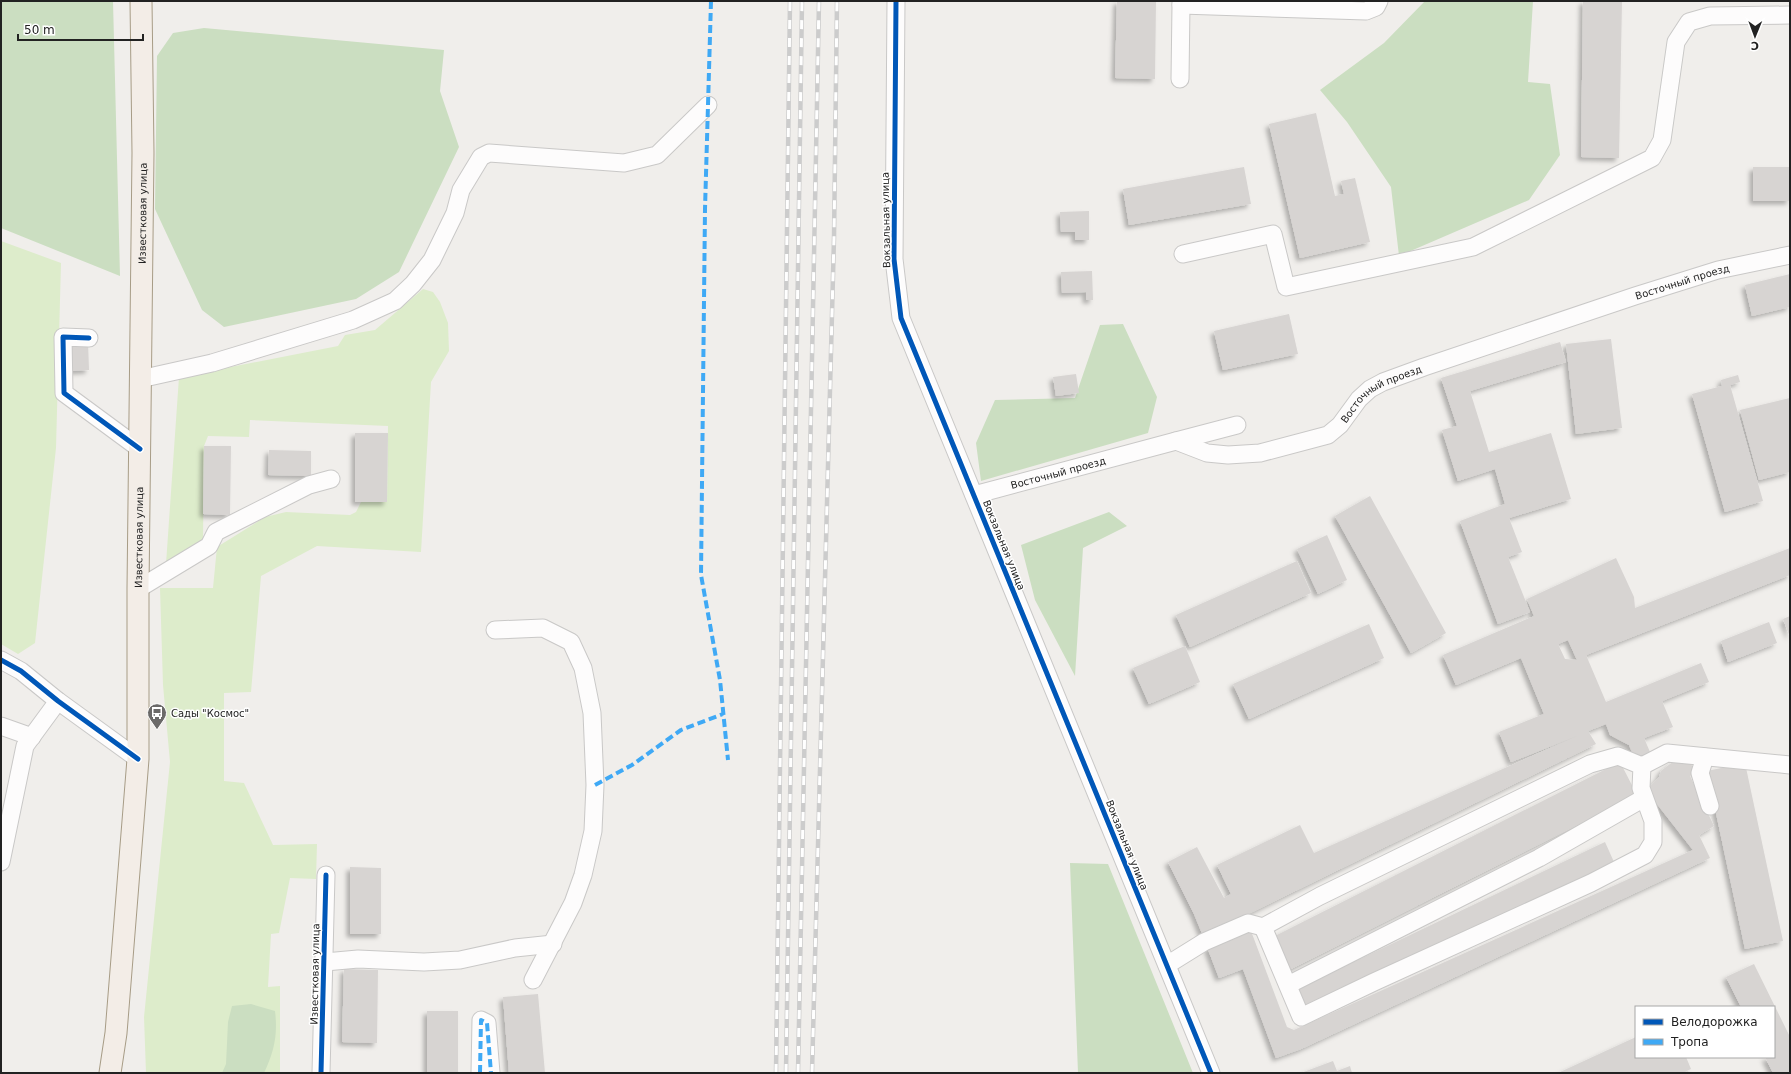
<svg xmlns="http://www.w3.org/2000/svg" width="1791" height="1074" font-family="'DejaVu Sans',sans-serif">
  <style>
    .grass { fill: #ddeccb }
    .forest { fill: #cbdec1 }
    .building { fill: #d7d4d2; fill-rule: evenodd; filter: url(#shadow) }
    .lines { fill: none; stroke-linecap: round; stroke-linejoin: round }
    .minor-casing { stroke: #c9c8c7; stroke-width: 19 }
    .major-casing { stroke: #a79c86; stroke-width: 23 }
    .minor { stroke: #fdfcfc; stroke-width: 17 }
    .major { stroke: #f3ede7; stroke-width: 21 }
    .rail-casing { stroke: #ccc; stroke-width: 4.5 }
    .rail { stroke: #fff; stroke-width: 3; stroke-dasharray: 9; stroke-linecap: butt }
    .quiet { stroke: #3fa9f5; stroke-width: 4; stroke-dasharray: 8 4; stroke-linecap: butt }
    .cycleway-casing { stroke: #fff; stroke-width: 8 }
    .cycleway { stroke: #0057b8; stroke-width: 5 }
    .labels { text-anchor: middle; dominant-baseline: central; stroke-width: 3; stroke-linejoin: round; paint-order: stroke }
    .street-label { font-size: 10px; fill: #222; stroke: #fff }
    .poi-label { font-size: 10px; fill: #222; stroke: #fff; text-anchor: start }
  </style>
  <defs>
    <filter id="shadow"><feDropShadow dx="-3.5" dy="3.5" stdDeviation="2" flood-color="#0004"/></filter>
  </defs>
  <rect width="100%" height="100%" fill="#f0eeeb"/>
  <path class="grass" d="M 1,241 L 61,263 L 56,448 L 35,643 L 18,654 L 1,644 Z
    M 423,289 L 433,292 L 440,302 L 448,323 L 449,351 L 431,382 L 421,552 L 317,546 L 261,576 L 251,692 L 224,693 L 224,781 L 244,783 L 273,845 L 317,844 L 316,879 L 290,878 L 279,933 L 271,934 L 268,987 L 280,986 L 280,1073 L 287,1073 L 146,1073 L 144,1017 L 170,762 L 163,685 L 160,588 L 213,588 L 217,547 L 265,517 L 286,512 L 350,515 L 356,512 L 361,502 L 387,502 L 388,426 L 250,420 L 249,437 L 208,436 L 204,446 L 203,542 L 166,564 L 179,377 L 338,346 L 345,335 L 375,330 Z"/>
  <path class="forest" d="M 1,1 L 113,1 L 120,276 L 1,228 Z
    M 1425,1 L 1533,1 L 1528,82 L 1550,84 L 1560,155 L 1529,200 L 1399,256 L 1391,187 L 1347,122 L 1320,90 L 1384,43 Z
    M 204,28 L 444,50 L 440,91 L 459,147 L 399,272 L 356,299 L 224,327 L 202,310 L 155,209 L 157,56 L 173,33 Z
    M 1123,324 L 1157,397 L 1148,433 L 981,481 L 976,443 L 995,400 L 1075,398 L 1100,325 Z
    M 1109,512 L 1127,526 L 1083,548 L 1075,676 L 1035,600 L 1021,545 Z
    M 1070,863 L 1108,864 L 1193,1073 L 1078,1073 Z
    M 251,1004 L 275,1011 C 278,1035 274,1052 264,1073 L 222,1073 L 226,1064 L 228,1022 L 232,1006 Z"/>
  <path class="building" d="M 1117,1 L 1156,1 L 1155,79 L 1115,78 Z
    M 1583,1 L 1622,1 L 1619,158 L 1581,157 Z
    M 1316,113 L 1335,196 L 1344,194 L 1341,181 L 1355,178 L 1370,242 L 1300,258 L 1269,124 Z
    M 1244,167 L 1251,204 L 1129,225 L 1123,189 Z
    M 1753,167 L 1790,167 L 1790,201 L 1753,201 Z
    M 1089,211 L 1089,240 L 1075,240 L 1075,232 L 1061,232 L 1060,212 Z
    M 1092,271 L 1093,300 L 1086,300 L 1086,292 L 1062,293 L 1061,272 Z
    M 1790,274 L 1790,307 L 1752,316 L 1745,285 Z
    M 1289,314 L 1298,354 L 1223,370 L 1214,331 Z
    M 1611,339 L 1622,428 L 1576,434 L 1566,344 Z
    M 88,342 L 89,370 L 71,371 L 70,343 Z
    M 1560,342 L 1566,362 L 1470,391 L 1489,452 L 1551,433 L 1571,499 L 1509,518 L 1522,552 L 1508,557 L 1530,612 L 1498,624 L 1460,521 L 1505,504 L 1495,469 L 1458,481 L 1442,430 L 1457,426 L 1441,378 Z
    M 1076,374 L 1079,393 L 1056,396 L 1053,377 Z
    M 1738,375 L 1740,382 L 1730,385 L 1763,501 L 1725,512 L 1692,394 L 1722,386 L 1721,380 Z
    M 1790,398 L 1790,472 L 1759,480 L 1740,410 Z
    M 355,433 L 388,433 L 387,502 L 355,502 Z
    M 204,446 L 231,446 L 230,515 L 203,514 Z
    M 269,450 L 311,451 L 311,476 L 268,475 Z
    M 1370,496 L 1446,633 L 1411,653 L 1335,516 Z
    M 1327,535 L 1347,580 L 1318,594 L 1297,549 Z
    M 1790,548 L 1790,575 L 1586,655 L 1606,702 L 1701,663 L 1709,682 L 1662,701 L 1673,727 L 1644,738 L 1650,752 L 1635,759 L 1629,745 L 1610,735 L 1606,724 L 1588,731 L 1596,744 L 1203,936 L 1194,914 L 1168,862 L 1197,847 L 1224,898 L 1231,894 L 1217,865 L 1300,825 L 1314,853 L 1577,736 L 1511,762 L 1499,732 L 1544,714 L 1521,658 L 1456,685 L 1443,655 L 1534,616 L 1527,599 L 1616,558 L 1634,597 L 1635,608 ZM 1568,640 L 1577,660 L 1565,659 L 1558,644 Z
    M 1297,561 L 1311,593 L 1190,647 L 1176,615 Z
    M 1790,616 L 1790,637 L 1783,619 Z
    M 1769,622 L 1777,643 L 1728,662 L 1721,641 Z
    M 1369,624 L 1384,658 L 1249,719 L 1233,684 Z
    M 1185,646 L 1200,682 L 1149,704 L 1133,668 Z
    M 1674,761 L 1691,764 L 1695,771 L 1690,776 L 1714,826 L 1699,835 L 1710,858 L 1301,1049 L 1276,1058 L 1243,969 L 1219,978 L 1207,947 L 1251,931 L 1287,1027 L 1294,1030 L 1693,850 L 1646,790 L 1659,777 L 1661,771 Z
    M 1620,762 L 1637,795 L 1289,970 L 1273,937 Z
    M 1745,763 L 1783,941 L 1745,949 L 1707,771 Z
    M 1605,842 L 1614,862 L 1304,1009 L 1295,990 Z
    M 350,867 L 381,868 L 381,934 L 350,934 Z
    M 1754,964 L 1790,1037 L 1790,1073 L 1773,1073 L 1765,1057 L 1774,1057 L 1774,1007 L 1741,1007 L 1726,977 Z
    M 344,969 L 378,970 L 377,1043 L 342,1042 Z
    M 538,994 L 545,1073 L 509,1073 L 503,997 Z
    M 427,1011 L 458,1011 L 458,1073 L 427,1073 Z
    M 1636,1037 L 1636,1057 L 1686,1057 L 1691,1069 L 1682,1073 L 1558,1073 Z
    M 1333,1061 L 1337,1071 L 1350,1066 L 1352,1073 L 1301,1073 Z"/>
  <g class="lines">
    <defs>
      <g id="minor">
        <path d="M 896,1 L 894,259 L 901,318 L 1211,1073"/>
        <path d="M 1181,1 L 1181,5 L 1366,11 L 1376,7 L 1379,1"/>
        <path d="M 1180,79 L 1181,5"/>
        <path d="M 1183,254 L 1273,234 L 1286,287 L 1473,247 L 1652,158 L 1662,140 L 1676,42 L 1689,22 L 1710,16 L 1790,15"/>
        <path d="M 89,338 L 63,337 L 64,393 L 140,449"/>
        <path d="M 140,379 L 212,363 L 353,320 L 395,301 L 413,284 L 432,260 L 455,213 L 461,190 L 481,157 L 489,153 L 624,163 L 657,155 L 708,105"/>
        <path d="M 1176,441 L 1237,425"/>
        <path id="s1" d="M 974,495 L 1176,441 L 1207,453 L 1228,455 L 1260,453 L 1328,435 L 1340,425 L 1359,399 L 1370,389 L 1383,382 L 1424,367 L 1635,296 L 1718,270 L 1790,255"/>
        <path d="M 138,589 L 209,546 L 216,532 L 309,485 L 331,479"/>
        <path d="M 495,630 L 543,628 L 571,642 L 583,668 L 592,713 L 595,785 L 593,831 L 583,875 L 573,903 L 533,980"/>
        <path d="M 1,660 L 21,671 L 58,701 L 138,759"/>
        <path d="M 1,726 L 32,737"/>
        <path d="M 1705,757 L 1700,773 L 1710,806"/>
        <path d="M 1642,766 L 1641,788 L 1653,821 L 1653,842 L 1645,855 L 1591,883 L 1374,982 L 1301,1017 L 1263,927 L 1320,896 L 1590,764 L 1618,756 L 1642,766 L 1667,753 L 1790,765"/>
        <path d="M 1,862 L 25,746 L 58,701"/>
        <path d="M 325,962 L 358,959 L 424,962 L 460,960 L 515,948 L 553,944"/>
        <path d="M 1167,965 L 1204,942 L 1248,923 L 1263,927"/>
        <path d="M 1288,985 L 1539,858 L 1644,798"/>
        <path d="M 321,1073 L 326,875"/>
        <path d="M 480,1073 L 481,1020 L 487,1023 L 491,1073"/>
      </g>
      <g id="major">
        <path id="s2" d="M 110,1073 L 116,1033 L 138,759 L 138,589 L 143,153 L 141,1"/>
      </g>
    </defs>
    <use href="#minor" class="minor-casing"/>
    <use href="#major" class="major-casing"/>
    <use href="#minor" class="minor"/>
    <use href="#major" class="major"/>
    <defs>
      <path id="rail" d="M 776,1073 L 790,1
        M 786,1073 L 802,1
        M 798,1073 L 819,1
        M 812,1073 L 834,238 L 837,1"/>
    </defs>
    <use href="#rail" class="rail-casing"/>
    <use href="#rail" class="rail"/>
    <path class="quiet" d="M 711,1 L 705,209 L 701,575 L 720,680 L 728,760
      M 595,785 L 632,765 L 681,730 L 723,714
      M 480,1073 L 481,1020 L 487,1023 L 491,1073"/>
    <defs>
      <path id="cycleway" d="M 896,1 L 894,259 L 901,318 L 1211,1073
        M 89,338 L 63,337 L 64,393 L 140,449
        M 1,660 L 21,671 L 58,701 L 138,759
        M 321,1073 L 326,875"/>
    </defs>
    <use href="#cycleway" class="cycleway-casing"/>
    <use href="#cycleway" class="cycleway"/>
  </g>
  <defs>
    <symbol id="bus-pin" viewBox="-11 -11 22 30"><path d="M0 17L-7.5 6A9.5 9.5 0 1 1 7.5 6Z" fill="#6a6968" stroke="#fff"/><path d="M-5-6H5V4H4V6H2V4H-2V6H-4V4H-5ZM-3.5-4V0h7V-4ZM-3.5 1.2v1.5H-2V1.2ZM2 1.2v1.5H3.5V1.2Z" fill="#fff"/></symbol>
  </defs>
  <g fill-rule="evenodd">
    <use href="#bus-pin" x="146" y="702" width="22" height="30"/>
  </g>
  <g class="labels">
    <g class="street-label">
      <text stroke="none"><textPath href="#s2" startOffset="861">Известковая улица</textPath></text>
      <text transform="translate(886 220) rotate(-91)">Вокзальная улица</text>
      <text stroke="none"><textPath href="#s1" startOffset="759">Восточный проезд</textPath></text>
      <text stroke="none"><textPath href="#s1" startOffset="435">Восточный проезд</textPath></text>
      <text stroke="none"><textPath href="#s1" startOffset="87">Восточный проезд</textPath></text>
      <text stroke="none"><textPath href="#s2" startOffset="537">Известковая улица</textPath></text>
      <text transform="translate(1004 545) rotate(68)">Вокзальная улица</text>
      <text transform="translate(1127 845) rotate(68)">Вокзальная улица</text>
      <text transform="translate(315 974) rotate(-89)">Известковая улица</text>
    </g>
    <g class="poi-label">
      <text x="171" y="713">Сады "Космос"</text>
    </g>
  </g>
  <rect width="1791" height="1074" fill="none" stroke="#222222" stroke-width="4"/>
  <rect x="1635" y="1006" width="140" height="52" fill="#ffffff" stroke="#a7a7a7"/>
  <rect x="1643" y="1019" width="20" height="6" fill="#0057b8" stroke="#a7a7a7"/>
  <text x="1671" y="1026" font-size="12" fill="#222222">Велодорожка</text>
  <rect x="1643" y="1039" width="20" height="6" fill="#3fa9f5" stroke="#a7a7a7"/>
  <text x="1671" y="1046" font-size="12" fill="#222222">Тропа</text>
  <g transform="translate(1755 36) rotate(181)" stroke="#ffffff" stroke-width="3" paint-order="stroke">
  <path d="M0-3L7 15L0 10L-7 15Z" fill="#222222"/>
  <text y="-6" font-size="11" font-weight="bold" text-anchor="middle" fill="#222222">С</text>
  </g>
  <path d="M18 34v6h125v-6" fill="none" stroke="#222222" stroke-width="2"/>
  <text x="24" y="34" font-size="12" fill="#222222" stroke="#ffffff" stroke-width="3" paint-order="stroke">50 m</text>
</svg>
